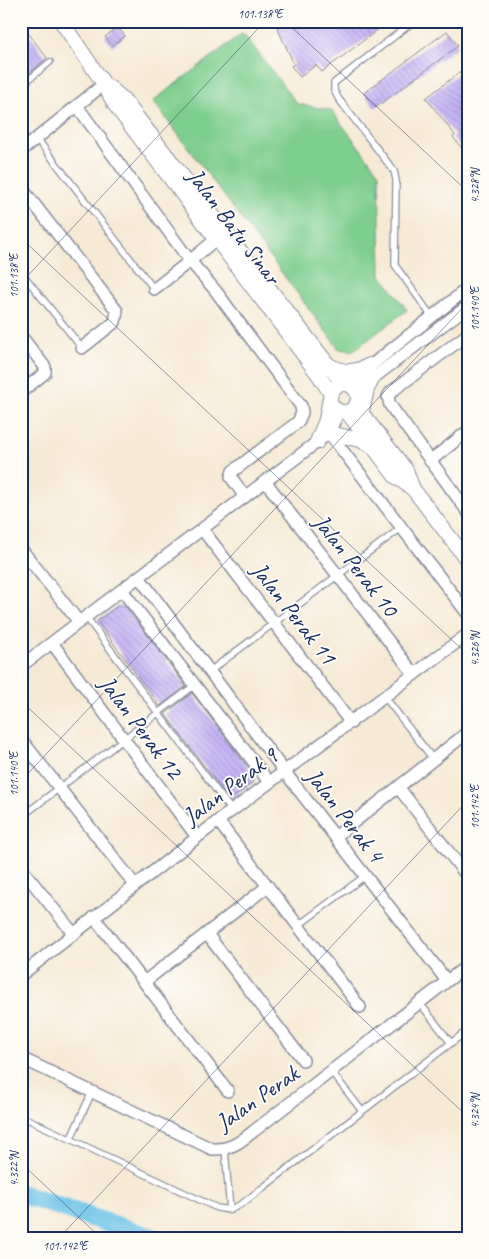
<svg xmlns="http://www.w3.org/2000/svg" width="489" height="1259" font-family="Caveat,sans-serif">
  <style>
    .green { fill: #7ece8f; stroke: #4c7e76 }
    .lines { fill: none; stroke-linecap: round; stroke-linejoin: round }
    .river { stroke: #68c1e6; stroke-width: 19 }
    .building { fill: url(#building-back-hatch) }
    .service-casing { stroke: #888c9a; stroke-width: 8 }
    .minor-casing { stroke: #888c9a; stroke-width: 14 }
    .tertiary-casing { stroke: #888c9a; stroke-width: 16 }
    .service { stroke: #fff; stroke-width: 5.5 }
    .minor { stroke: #fff; stroke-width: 11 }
    .tertiary { stroke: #fff; stroke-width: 14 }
    .ticks { fill: none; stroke: #1b2f5e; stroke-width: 1; stroke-opacity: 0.45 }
    .labels { text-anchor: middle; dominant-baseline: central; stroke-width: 4; stroke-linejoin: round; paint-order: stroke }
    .street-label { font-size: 24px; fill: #1b2f5e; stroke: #fdfcf7 }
    .neatline { fill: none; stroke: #1b2f5e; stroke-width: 2 }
    .ticks-label { font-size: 12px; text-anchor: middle; fill: #1b2f5e }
  </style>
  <defs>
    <pattern id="building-back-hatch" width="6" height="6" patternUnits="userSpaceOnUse" patternTransform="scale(1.25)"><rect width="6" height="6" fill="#bca8f5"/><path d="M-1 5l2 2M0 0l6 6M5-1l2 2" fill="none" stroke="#9889ca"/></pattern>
  </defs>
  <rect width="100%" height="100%" fill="#fdfcf7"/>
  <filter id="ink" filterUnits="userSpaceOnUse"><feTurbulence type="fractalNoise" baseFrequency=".02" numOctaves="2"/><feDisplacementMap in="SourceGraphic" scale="10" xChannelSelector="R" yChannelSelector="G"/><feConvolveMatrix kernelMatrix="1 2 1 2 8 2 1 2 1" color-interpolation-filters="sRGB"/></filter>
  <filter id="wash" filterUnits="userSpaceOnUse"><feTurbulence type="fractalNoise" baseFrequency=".0096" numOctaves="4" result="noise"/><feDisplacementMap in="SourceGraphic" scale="20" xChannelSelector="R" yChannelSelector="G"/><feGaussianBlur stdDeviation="1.12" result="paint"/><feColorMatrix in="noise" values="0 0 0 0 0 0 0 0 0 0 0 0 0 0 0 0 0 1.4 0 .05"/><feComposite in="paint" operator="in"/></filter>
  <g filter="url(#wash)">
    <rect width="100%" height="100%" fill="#f6ead5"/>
    <path class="green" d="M 243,33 L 297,104 L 331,110 L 379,173 L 381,275 L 407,310 L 353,351 L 339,349 L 153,101 Z"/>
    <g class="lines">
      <path class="river" d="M 21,1194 L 153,1238"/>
    </g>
    <g id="blocks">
      <path class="building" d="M 290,21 L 389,21 L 322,72 L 316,65 L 300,77 L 291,66 L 294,64 L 277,27 Z
        M 118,27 L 125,36 L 112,46 L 105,37 Z
        M 26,30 L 47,58 L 21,80 L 21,34 Z
        M 447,31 L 458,46 L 375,108 L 364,93 Z
        M 468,66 L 468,156 L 453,137 L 455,135 L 426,98 Z
        M 118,606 L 126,607 L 186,686 L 160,706 L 97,621 Z
        M 192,693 L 253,774 L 253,782 L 230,800 L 165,714 Z"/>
    </g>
  </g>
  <g filter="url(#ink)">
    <use href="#blocks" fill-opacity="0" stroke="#888c9a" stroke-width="1"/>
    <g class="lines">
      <defs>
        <path id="service" d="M 414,21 L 334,83 L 334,90 L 338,98 L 394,171 L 396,180 L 395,265 L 432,317
          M 21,86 L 50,62
          M 37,139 L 154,289
          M 21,272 L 82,348
          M 86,617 L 232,811
          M 210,671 L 401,528
          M 384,696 L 433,759
          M 21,817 L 195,685
          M 299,925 L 365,876
          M 419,1002 L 451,1043
          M 331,1071 L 362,1111
          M 21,1116 L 217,1208 L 230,1210 L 243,1203 L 468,1030
          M 71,1138 L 92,1092
          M 225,1149 L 230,1210"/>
        <path id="minor" d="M 77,106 L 190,261 L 154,289
          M 21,151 L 104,84
          M 21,187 L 117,311 L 115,322 L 82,348
          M 216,239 L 190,261 L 215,290 L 301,406 L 302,413 L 298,422 L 233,471 L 231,477 L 245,497
          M 468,334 L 391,392 L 388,397 L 390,405 L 468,512
          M 21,336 L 45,367 L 45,373 L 21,392
          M 348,384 L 468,288
          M 356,391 L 468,306
          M 329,433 L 468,614
          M 430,461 L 468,431
          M 265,481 L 414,674
          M 202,529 L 351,723
          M 21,549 L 79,622
          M 139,577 L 284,771 L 447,981
          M 122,590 L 269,782
          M 52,643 L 197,837
          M 21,666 L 329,433 L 339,411
          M 21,739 L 135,885
          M 398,787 L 468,877
          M 218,821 L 360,1007
          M 335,837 L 468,732
          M 21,868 L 73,933
          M 94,917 L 228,1091
          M 207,934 L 303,1060
          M 21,975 L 218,821 L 468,634
          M 144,982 L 268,886
          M 21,1058 L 212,1149 C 234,1150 243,1139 259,1127 L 468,965"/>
        <path id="tertiary" d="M 61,21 L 104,84 L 115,105 L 318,374 L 331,394
          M 109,87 L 123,99 L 343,384
          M 329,365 C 343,374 356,372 370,365
          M330 398a14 14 0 1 1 28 0a14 14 0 1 1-28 0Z
          M 356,406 L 406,470 L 413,489 L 468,561
          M 363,407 L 367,389 L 373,378
          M 347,412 L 395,476 L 413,489
          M 329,433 L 360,440 L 372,446
          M 317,442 L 326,420 L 330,398"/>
      </defs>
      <use href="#service" class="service-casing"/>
      <use href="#minor" class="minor-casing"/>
      <use href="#tertiary" class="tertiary-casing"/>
      <use href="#service" class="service"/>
      <use href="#minor" class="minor"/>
      <use href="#tertiary" class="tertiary"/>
    </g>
  </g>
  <path class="ticks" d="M 285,21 L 468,192M 21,238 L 468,655M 21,283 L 265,21M 21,701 L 468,1117M 21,781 L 468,302M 21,1163 L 101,1238M 59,1238 L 468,800"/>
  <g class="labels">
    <g class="street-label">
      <text transform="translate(234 226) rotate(53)">Jalan Batu Sinar</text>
      <text transform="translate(356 565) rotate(52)">Jalan Perak 10</text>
      <text transform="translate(294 613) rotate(52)">Jalan Perak 11</text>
      <text transform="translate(141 727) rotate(53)">Jalan Perak 12</text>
      <text transform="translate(230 786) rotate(-37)">Jalan Perak 9</text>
      <text transform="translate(345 815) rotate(52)">Jalan Perak 4</text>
      <text transform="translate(257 1098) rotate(-35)">Jalan Perak</text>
    </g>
  </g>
  <rect width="489" height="1259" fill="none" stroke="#fdfcf7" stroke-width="55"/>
  <rect x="28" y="28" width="434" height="1204" class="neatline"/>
  <g class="ticks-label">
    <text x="260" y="18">101.138°E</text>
    <text transform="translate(475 186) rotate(-90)" y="4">4.328°N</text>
    <text transform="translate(14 276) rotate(-90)" y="4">101.138°E</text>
    <text transform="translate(475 309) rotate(-90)" y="4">101.140°E</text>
    <text transform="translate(475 649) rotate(-90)" y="4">4.326°N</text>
    <text transform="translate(14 774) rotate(-90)" y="4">101.140°E</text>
    <text transform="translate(475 807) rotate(-90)" y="4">101.142°E</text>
    <text transform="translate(475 1111) rotate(-90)" y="4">4.324°N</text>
    <text transform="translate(14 1169) rotate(-90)" y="4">4.322°N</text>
    <text x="65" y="1250">101.142°E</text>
  </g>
</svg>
